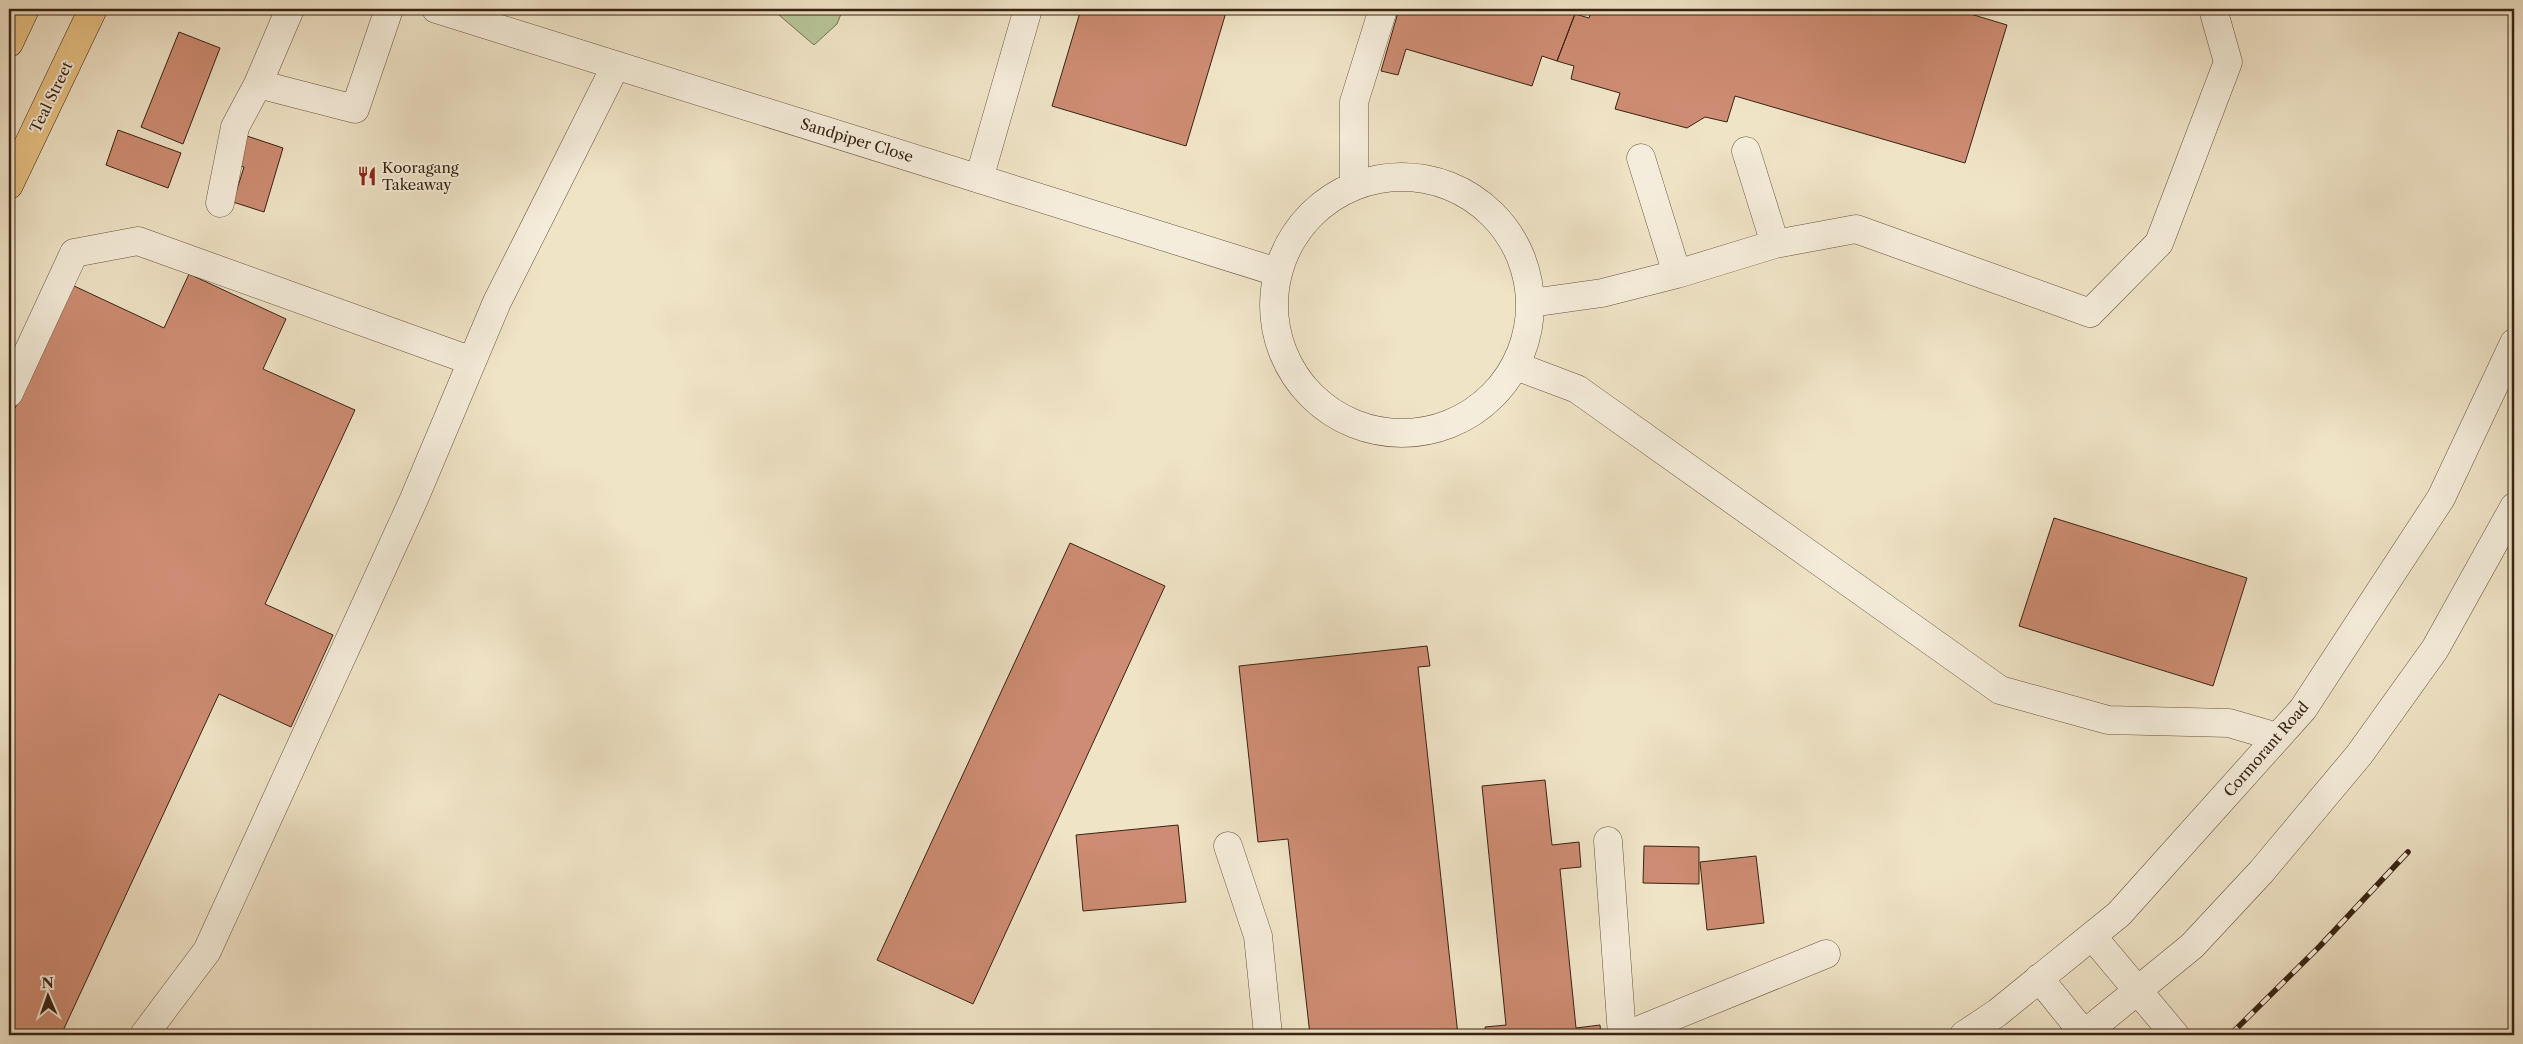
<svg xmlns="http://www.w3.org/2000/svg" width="2523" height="1044" font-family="'Libre Caslon Text',serif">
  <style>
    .green { fill: #b7c597; stroke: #787455 }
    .building { fill: #cd8c73; stroke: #392313 }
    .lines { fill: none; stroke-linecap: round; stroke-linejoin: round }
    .minor-casing { stroke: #675340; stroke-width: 29 }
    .major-casing { stroke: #392313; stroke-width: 29 }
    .minor { stroke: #f5eddb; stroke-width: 28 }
    .major { stroke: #e8c284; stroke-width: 28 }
    .rail-casing { stroke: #392313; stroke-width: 5.5 }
    .rail { stroke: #f5eddb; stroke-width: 4; stroke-dasharray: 11; stroke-linecap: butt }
    .labels { text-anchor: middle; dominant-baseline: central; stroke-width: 4; stroke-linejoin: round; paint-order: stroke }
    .street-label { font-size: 15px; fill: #392313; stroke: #f5eddb }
    .poi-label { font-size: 15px; fill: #392313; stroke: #f5eddb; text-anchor: start }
  </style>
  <rect width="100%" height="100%" fill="#f0e4c7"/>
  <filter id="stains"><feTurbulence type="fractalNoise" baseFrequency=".004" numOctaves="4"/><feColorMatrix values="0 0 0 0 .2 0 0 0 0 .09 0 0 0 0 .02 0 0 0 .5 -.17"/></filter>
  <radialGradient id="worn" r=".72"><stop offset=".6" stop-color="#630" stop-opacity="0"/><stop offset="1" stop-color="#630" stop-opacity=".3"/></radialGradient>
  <path class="green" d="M 772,9 L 843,9 L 837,24 L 814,45 Z"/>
  <path class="building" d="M 1081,9 L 1227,9 L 1186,146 L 1052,106 Z
    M 1399,9 L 1559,9 L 1575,14 L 1557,61 L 1542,56 L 1532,86 L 1406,49 L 1398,75 L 1381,71 Z
    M 1592,9 L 1954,9 L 2007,25 L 1965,163 L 1735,96 L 1727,122 L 1705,117 L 1687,128 L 1615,109 L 1620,93 L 1571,79 L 1574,66 L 1557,61 L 1575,14 L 1589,18 Z
    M 179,32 L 220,48 L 183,144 L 141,127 Z
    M 118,130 L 181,153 L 168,188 L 106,165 Z
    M 241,134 L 283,148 L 264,212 L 233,202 L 244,167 L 232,164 Z
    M 189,274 L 286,319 L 263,369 L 355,410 L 265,604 L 333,635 L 291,727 L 219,694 L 61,1035 L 9,1035 L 9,421 L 72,285 L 164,328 Z
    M 2054,518 L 2247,578 L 2213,686 L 2019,626 Z
    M 1070,543 L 1165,586 L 973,1004 L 877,960 Z
    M 1427,646 L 1430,666 L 1418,667 L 1458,1035 L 1310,1035 L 1288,839 L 1258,842 L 1239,666 Z
    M 1545,780 L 1552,845 L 1579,842 L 1581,867 L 1560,869 L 1576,1028 L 1600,1025 L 1601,1035 L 1486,1035 L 1485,1027 L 1506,1025 L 1482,786 Z
    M 1178,825 L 1186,902 L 1083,911 L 1076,835 Z
    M 1644,846 L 1699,847 L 1699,884 L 1643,883 Z
    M 1756,856 L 1764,923 L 1707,930 L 1700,862 Z"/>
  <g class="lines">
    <defs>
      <path id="minor" d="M 436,9 L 1277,272
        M 258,84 L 355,109 L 389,9
        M 1746,151 L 1775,244
        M 1641,158 L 1677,274
        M1274 305a128 128 0 1 1 256 0a128 128 0 1 1-256 0Z
        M 979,179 L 1028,9
        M 1354,186 L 1354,102 L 1383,9
        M 220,203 L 235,127 L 258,84 L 290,9
        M 1531,303 L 1602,293 L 1677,274 L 1775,244 L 1856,229 L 2090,313 L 2159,243 L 2228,62 L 2213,9
        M 1516,366 L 1577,389 L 2000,690 L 2108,720 L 2229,723 L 2277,737
        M 9,393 L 74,253 L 138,241 L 472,361
        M 1608,841 L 1622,1035
        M 1228,846 L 1258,936 L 1268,1035
        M 2092,936 L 2175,1035
        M 2039,978 L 2085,1035
        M 144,1035 L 207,951 L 414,499 L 497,302 L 616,65
        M 1627,1035 L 1826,954
        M 1964,1035 L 1997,1013 L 2119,914 L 2303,709 L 2441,498 L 2514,343
        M 2083,1035 L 2192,946 L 2261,872 L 2359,755 L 2435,649 L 2514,507"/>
      <path id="major" d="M 9,43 L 25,9
        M 9,185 L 93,9"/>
    </defs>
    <use href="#minor" class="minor-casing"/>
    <use href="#major" class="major-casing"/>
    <use href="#minor" class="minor"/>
    <use href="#major" class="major"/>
    <defs>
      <path id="rail" d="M 2230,1035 L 2320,946 L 2408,852"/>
    </defs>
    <use href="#rail" class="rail-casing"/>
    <use href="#rail" class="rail"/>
  </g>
  <defs>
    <symbol id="restaurant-bare" viewBox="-9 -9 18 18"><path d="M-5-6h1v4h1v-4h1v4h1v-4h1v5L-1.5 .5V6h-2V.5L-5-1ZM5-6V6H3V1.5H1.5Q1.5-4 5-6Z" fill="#8f2418" stroke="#f5eddb" stroke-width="2.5" paint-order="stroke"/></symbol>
  </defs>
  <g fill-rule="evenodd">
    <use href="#restaurant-bare" x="353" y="162" width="28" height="28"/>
  </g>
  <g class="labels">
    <g class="street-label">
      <text transform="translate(51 97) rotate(-64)">Teal Street</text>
      <text transform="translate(857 140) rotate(17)">Sandpiper Close</text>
      <text transform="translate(2266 749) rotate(-49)">Cormorant Road</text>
    </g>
    <g class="poi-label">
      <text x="382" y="167">Kooragang<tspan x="382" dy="17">Takeaway</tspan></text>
    </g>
  </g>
  <rect width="2523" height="1044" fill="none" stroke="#f0e4c7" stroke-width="30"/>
  <rect x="10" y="10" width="2503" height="1024" fill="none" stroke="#392313" stroke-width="2.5"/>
  <rect x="15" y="15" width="2493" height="1014" fill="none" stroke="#392313"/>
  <g transform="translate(48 996) rotate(358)" stroke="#f5eddb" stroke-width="4" paint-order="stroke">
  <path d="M0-4L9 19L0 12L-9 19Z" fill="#392313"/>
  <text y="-8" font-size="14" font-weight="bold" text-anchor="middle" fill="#392313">N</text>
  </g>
  <rect width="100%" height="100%" filter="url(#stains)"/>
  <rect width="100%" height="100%" fill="url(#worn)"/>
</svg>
